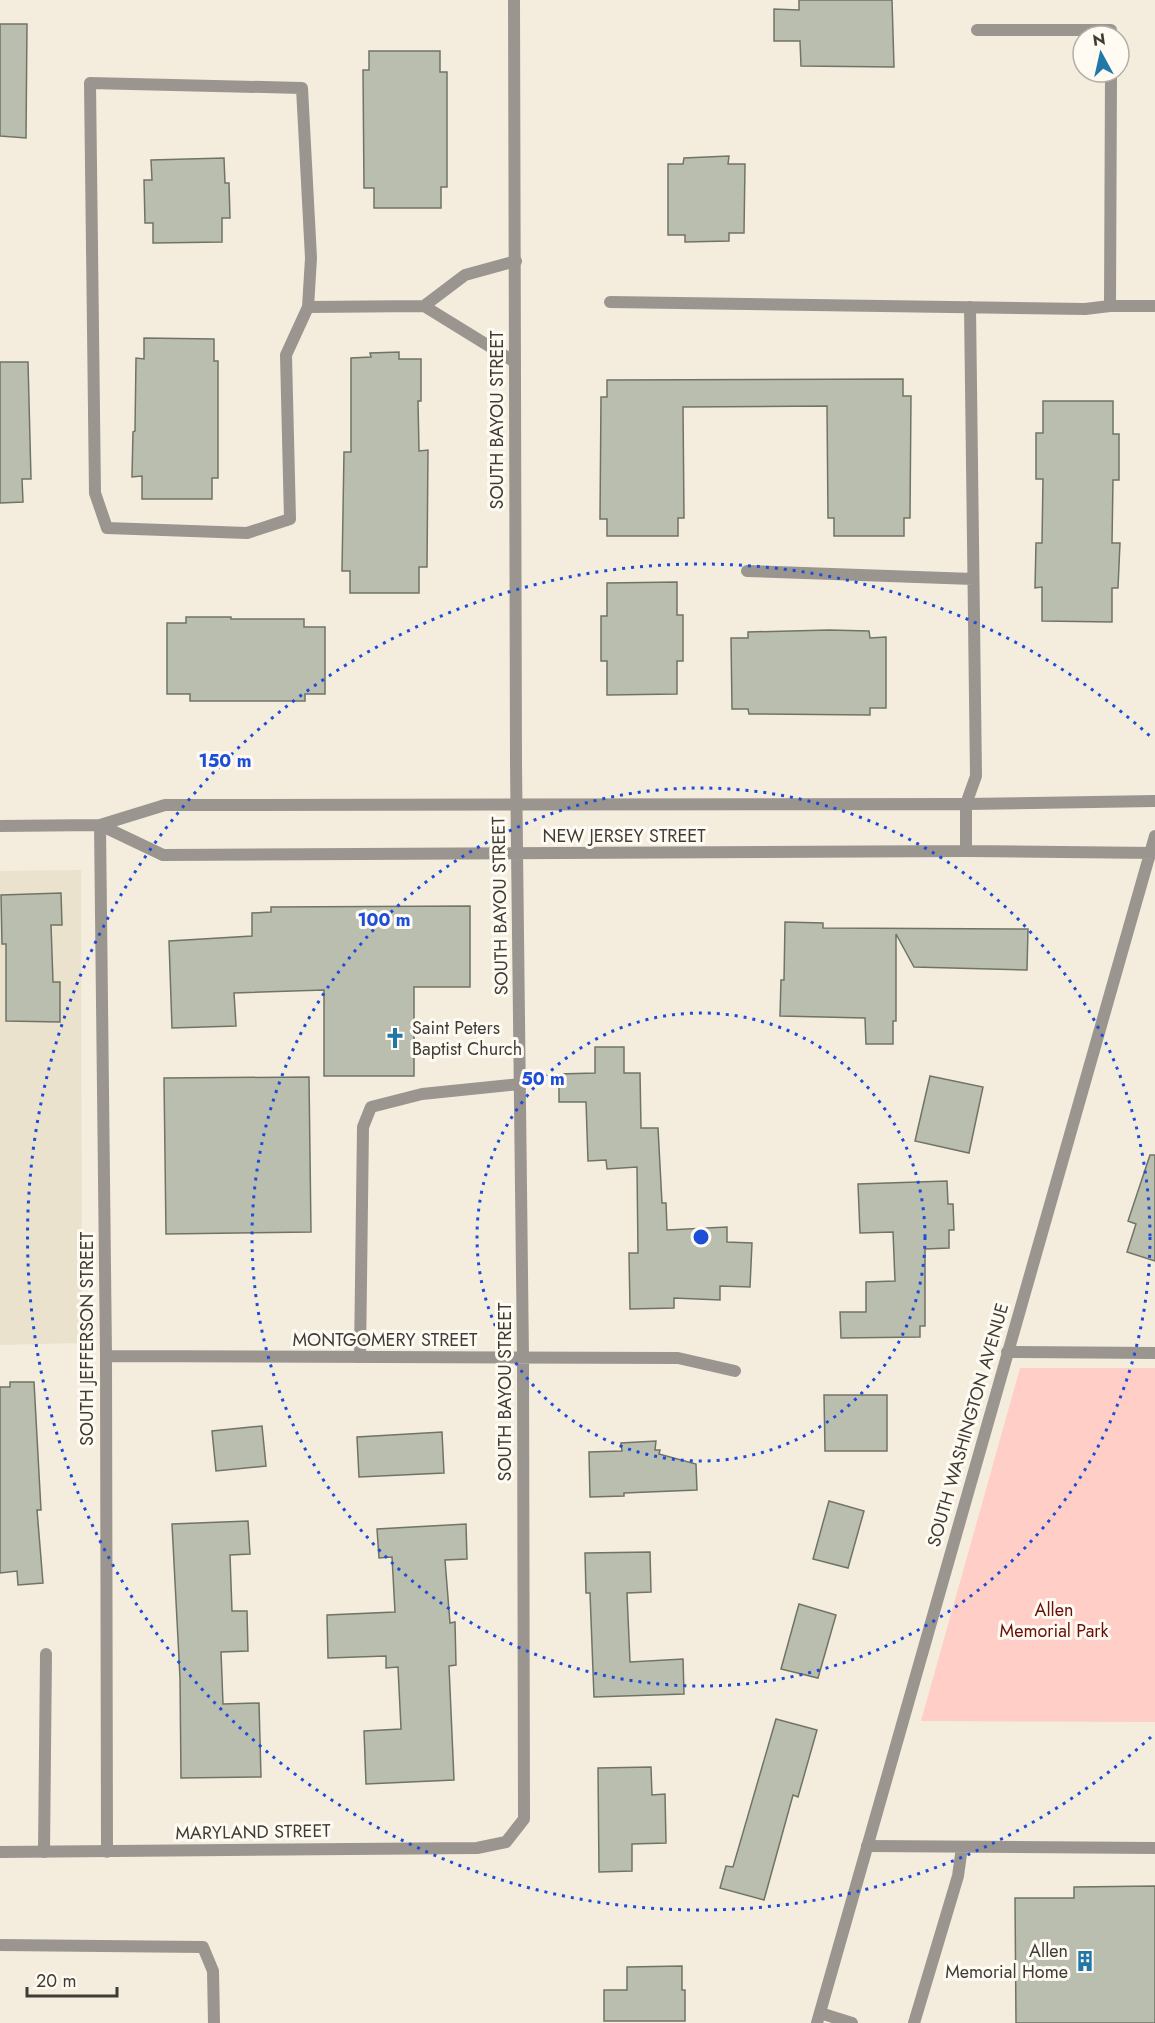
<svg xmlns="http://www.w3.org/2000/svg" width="1155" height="2023" font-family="Jost,sans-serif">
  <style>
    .built { fill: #eae2cc }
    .green { fill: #ffcec6 }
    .building { fill: #babeaf; stroke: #707466; stroke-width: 1.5 }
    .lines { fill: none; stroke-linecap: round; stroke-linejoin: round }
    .lane { stroke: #9b9590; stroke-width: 12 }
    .street { stroke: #9b9590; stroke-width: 12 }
    .ring { fill: none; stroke: #1d4ed8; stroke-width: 3; stroke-dasharray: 3 6 }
    .labels { text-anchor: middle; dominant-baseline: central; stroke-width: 6; stroke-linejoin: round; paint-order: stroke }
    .street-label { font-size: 18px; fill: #3e3c36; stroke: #fffbf2 }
    .poi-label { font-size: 18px; fill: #3e3c36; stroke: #fffbf2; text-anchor: start }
    .park-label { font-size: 18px; fill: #670f08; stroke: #fffbf2 }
    .centre { fill: #1d4ed8; stroke: #fffbf2; stroke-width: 3 }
    .ring-label { font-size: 18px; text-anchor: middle; font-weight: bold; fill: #1d4ed8; stroke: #fffbf2; stroke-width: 6; stroke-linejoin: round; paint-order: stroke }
  </style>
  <rect width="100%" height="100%" fill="#f4edde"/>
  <path class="built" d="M 81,870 L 82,1343 L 0,1345 L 0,871 Z"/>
  <path class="green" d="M 1020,1368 L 1155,1368 L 1155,1722 L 921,1721 Z"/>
  <path class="building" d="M 799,0 L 892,0 L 894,67 L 801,66 L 800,41 L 774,41 L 774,9 L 799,10 Z
    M 0,24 L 27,24 L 26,138 L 0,136 Z
    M 369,51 L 440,51 L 440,72 L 447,72 L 447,187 L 441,187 L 441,208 L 374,208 L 374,188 L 364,188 L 363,70 L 369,70 Z
    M 729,156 L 728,164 L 745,164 L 744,233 L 729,233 L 729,241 L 685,242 L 685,235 L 668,235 L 668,164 L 683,164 L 684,158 Z
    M 224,158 L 225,183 L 229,183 L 230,218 L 222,218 L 222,242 L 153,243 L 153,223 L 145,223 L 144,180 L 152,180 L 151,160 Z
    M 144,338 L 214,339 L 214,361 L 218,361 L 218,478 L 212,478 L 212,499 L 142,499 L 142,476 L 132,477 L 133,432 L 135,431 L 136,358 L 144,359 Z
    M 399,352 L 399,359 L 421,359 L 421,401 L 418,401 L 419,451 L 428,450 L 427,567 L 419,567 L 419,593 L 350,593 L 350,571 L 342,571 L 344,452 L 351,452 L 351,358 L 371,357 L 370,353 Z
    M 0,362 L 28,362 L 31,479 L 22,479 L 23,502 L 0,503 Z
    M 903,379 L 903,396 L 911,396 L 910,518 L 904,518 L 904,536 L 834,536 L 834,518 L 828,518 L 827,406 L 683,407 L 684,518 L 678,518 L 678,536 L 607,536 L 607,519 L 600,519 L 601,397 L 607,397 L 607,380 Z
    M 1043,401 L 1113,401 L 1113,434 L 1119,434 L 1119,480 L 1113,480 L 1112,543 L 1120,543 L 1118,588 L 1112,588 L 1112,622 L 1042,621 L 1042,587 L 1035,588 L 1036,543 L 1042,543 L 1043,479 L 1036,479 L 1036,433 L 1043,433 Z
    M 677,582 L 677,615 L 683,615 L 683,661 L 677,661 L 677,694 L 607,695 L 607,661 L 601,661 L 601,616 L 607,616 L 607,583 Z
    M 186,617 L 231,617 L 231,619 L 304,619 L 304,627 L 325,627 L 325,694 L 305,694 L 305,701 L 190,701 L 190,694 L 167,694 L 167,623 L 186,623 Z
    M 829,630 L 869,631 L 870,638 L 886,637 L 886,708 L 870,708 L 870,715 L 749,714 L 748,709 L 732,709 L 731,638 L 748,638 L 748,632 Z
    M 61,893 L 62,925 L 51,925 L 53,982 L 60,982 L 60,1022 L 6,1021 L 6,944 L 2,944 L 1,895 Z
    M 470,906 L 470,987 L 414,987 L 414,1076 L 324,1076 L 324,990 L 234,993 L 236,1026 L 172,1028 L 169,941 L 252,936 L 252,913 L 271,912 L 271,907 Z
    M 785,922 L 823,923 L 823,928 L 1028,929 L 1027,970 L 914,967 L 896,934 L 896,1021 L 893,1021 L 893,1044 L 866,1044 L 865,1018 L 780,1016 L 781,980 L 784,980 Z
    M 595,1047 L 624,1047 L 624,1073 L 640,1073 L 641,1128 L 658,1128 L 662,1203 L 666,1203 L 667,1230 L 727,1227 L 727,1242 L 752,1243 L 750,1287 L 720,1286 L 720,1300 L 674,1298 L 674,1308 L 630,1309 L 629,1253 L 638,1253 L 637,1167 L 607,1169 L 606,1160 L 588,1161 L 586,1102 L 559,1102 L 559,1074 L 595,1073 Z
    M 930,1076 L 983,1087 L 969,1153 L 915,1141 Z
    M 309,1077 L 311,1232 L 166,1234 L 164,1078 Z
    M 1150,1155 L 1155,1155 L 1155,1261 L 1127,1252 L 1136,1224 L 1128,1221 Z
    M 947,1181 L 948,1204 L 953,1204 L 954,1230 L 949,1230 L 949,1248 L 925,1249 L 925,1326 L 920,1326 L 920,1337 L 841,1338 L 840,1312 L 866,1312 L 866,1282 L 895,1281 L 893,1232 L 860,1233 L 858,1184 Z
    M 10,1382 L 34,1382 L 41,1510 L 37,1510 L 43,1583 L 18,1585 L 17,1571 L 0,1573 L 0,1387 L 10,1387 Z
    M 824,1395 L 887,1395 L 887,1451 L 825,1451 Z
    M 262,1426 L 266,1466 L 216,1471 L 212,1431 Z
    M 442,1432 L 444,1473 L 359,1477 L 357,1437 Z
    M 656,1441 L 655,1450 L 660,1450 L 659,1454 L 696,1464 L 697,1490 L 624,1493 L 624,1496 L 590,1497 L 589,1452 L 622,1451 L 621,1443 Z
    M 829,1501 L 864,1511 L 848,1568 L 813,1559 Z
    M 248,1521 L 250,1554 L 230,1555 L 232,1611 L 247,1611 L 248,1651 L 221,1652 L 223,1704 L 259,1703 L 261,1777 L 181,1778 L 180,1678 L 172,1524 Z
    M 466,1524 L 467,1559 L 445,1560 L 450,1623 L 455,1622 L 456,1665 L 449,1666 L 454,1780 L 366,1784 L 364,1731 L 401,1729 L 398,1667 L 386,1668 L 386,1656 L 328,1658 L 327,1615 L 395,1612 L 392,1557 L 379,1558 L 377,1529 Z
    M 650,1552 L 651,1592 L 627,1593 L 630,1662 L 683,1659 L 684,1694 L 594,1697 L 590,1593 L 586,1593 L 585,1553 Z
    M 799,1604 L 836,1615 L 818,1678 L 781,1669 Z
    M 776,1719 L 817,1730 L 798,1797 L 793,1795 L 764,1900 L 720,1888 L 726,1866 L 733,1867 Z
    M 651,1767 L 652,1795 L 665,1794 L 666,1843 L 632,1844 L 632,1871 L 599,1872 L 598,1768 Z
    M 1155,1886 L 1155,2023 L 1016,2023 L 1015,1898 L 1074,1898 L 1074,1887 Z
    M 682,1966 L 682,1990 L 685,1990 L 685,2021 L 604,2021 L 604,1990 L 627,1990 L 627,1967 Z"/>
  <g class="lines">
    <path class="lane" d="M 977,30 L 1111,30 L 1111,36
      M 90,83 L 302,88 L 311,258 L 308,307 L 286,355 L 290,519 L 247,533 L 107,528 L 95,493 Z
      M 610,302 L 1085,309 L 1110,306 L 1155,306
      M 424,306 L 465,275 L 516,261
      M 1110,306 L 1111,72
      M 308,307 L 424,306 L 515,362
      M 747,571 L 973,579
      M 966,804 L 976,776 L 970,307
      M 360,1357 L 363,1127 L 371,1107 L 422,1094 L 520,1084
      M 867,1846 L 1155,1848
      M 44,1852 L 46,1654
      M 0,1945 L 203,1947 L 213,1971 L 214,2023
      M 820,2013 L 852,2023
      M 914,2023 L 958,1876 L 962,1847"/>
    <path class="street" d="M 966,804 L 966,851
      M 100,825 L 163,855 L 966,851 L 1155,853
      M 100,825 L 106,1356 L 107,1852
      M 0,826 L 100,825 L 165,805 L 966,804 L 1155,801
      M 1007,1352 L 1155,1353
      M 106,1356 L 678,1358 L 735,1371
      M 0,1852 L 477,1848 L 506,1842 L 524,1819 L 523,1358 L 516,764 L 514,0
      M 817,2023 L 1155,836"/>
  </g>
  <g class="ring">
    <circle cx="701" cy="1237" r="224"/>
    <circle cx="701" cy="1237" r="449"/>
    <path d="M1151 1737A673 673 0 1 1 1151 737"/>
  </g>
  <defs>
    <symbol id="church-bare" viewBox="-9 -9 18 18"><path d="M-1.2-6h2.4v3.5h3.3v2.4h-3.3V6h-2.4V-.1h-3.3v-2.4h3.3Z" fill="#2177a7" stroke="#fffbf2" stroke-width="2.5" paint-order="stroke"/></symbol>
    <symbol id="building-bare" viewBox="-9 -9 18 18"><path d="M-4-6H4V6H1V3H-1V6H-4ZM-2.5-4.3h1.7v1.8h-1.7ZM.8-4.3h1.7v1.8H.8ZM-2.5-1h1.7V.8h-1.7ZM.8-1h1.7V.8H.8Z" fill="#2177a7" stroke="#fffbf2" stroke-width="2.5" paint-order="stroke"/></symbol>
  </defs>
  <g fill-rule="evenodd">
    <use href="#church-bare" x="380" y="1023" width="30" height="30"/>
    <use href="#building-bare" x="1070" y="1946" width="30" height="30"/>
  </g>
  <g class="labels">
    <g class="street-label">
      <text transform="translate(497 420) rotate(-90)">SOUTH BAYOU STREET</text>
      <text x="624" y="836">NEW JERSEY STREET</text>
      <text transform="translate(500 906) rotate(-91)">SOUTH BAYOU STREET</text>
      <text transform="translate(87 1339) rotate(-90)">SOUTH JEFFERSON STREET</text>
      <text x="385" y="1340">MONTGOMERY STREET</text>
      <text transform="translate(505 1392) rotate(-90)">SOUTH BAYOU STREET</text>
      <text transform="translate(968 1425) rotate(-74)">SOUTH WASHINGTON AVENUE</text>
      <text transform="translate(253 1832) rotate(-1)">MARYLAND STREET</text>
    </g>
    <g class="poi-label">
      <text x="412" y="1028">Saint Peters<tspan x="412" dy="21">Baptist Church</tspan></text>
      <text x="1068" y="1951" text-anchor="end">Allen<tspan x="1068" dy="21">Memorial Home</tspan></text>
    </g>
    <g class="park-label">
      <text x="1054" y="1610">Allen<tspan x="1054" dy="21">Memorial Park</tspan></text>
    </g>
  </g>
  <circle cx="701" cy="1237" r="9" class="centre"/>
  <g class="ring-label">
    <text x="225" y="767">150 m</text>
    <text x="384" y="926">100 m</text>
    <text x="543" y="1085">50 m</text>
  </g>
  <g transform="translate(1101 54) rotate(352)"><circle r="28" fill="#fffbf2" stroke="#b2afa7" stroke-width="1.5"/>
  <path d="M0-4.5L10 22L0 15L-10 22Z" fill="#2177a7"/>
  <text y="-9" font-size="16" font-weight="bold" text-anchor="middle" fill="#3e3c36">N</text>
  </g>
  <path d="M27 1987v9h90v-9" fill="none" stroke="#3e3c36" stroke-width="3"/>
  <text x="36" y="1987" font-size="18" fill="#3e3c36" stroke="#fffbf2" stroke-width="4.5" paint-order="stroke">20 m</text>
</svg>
